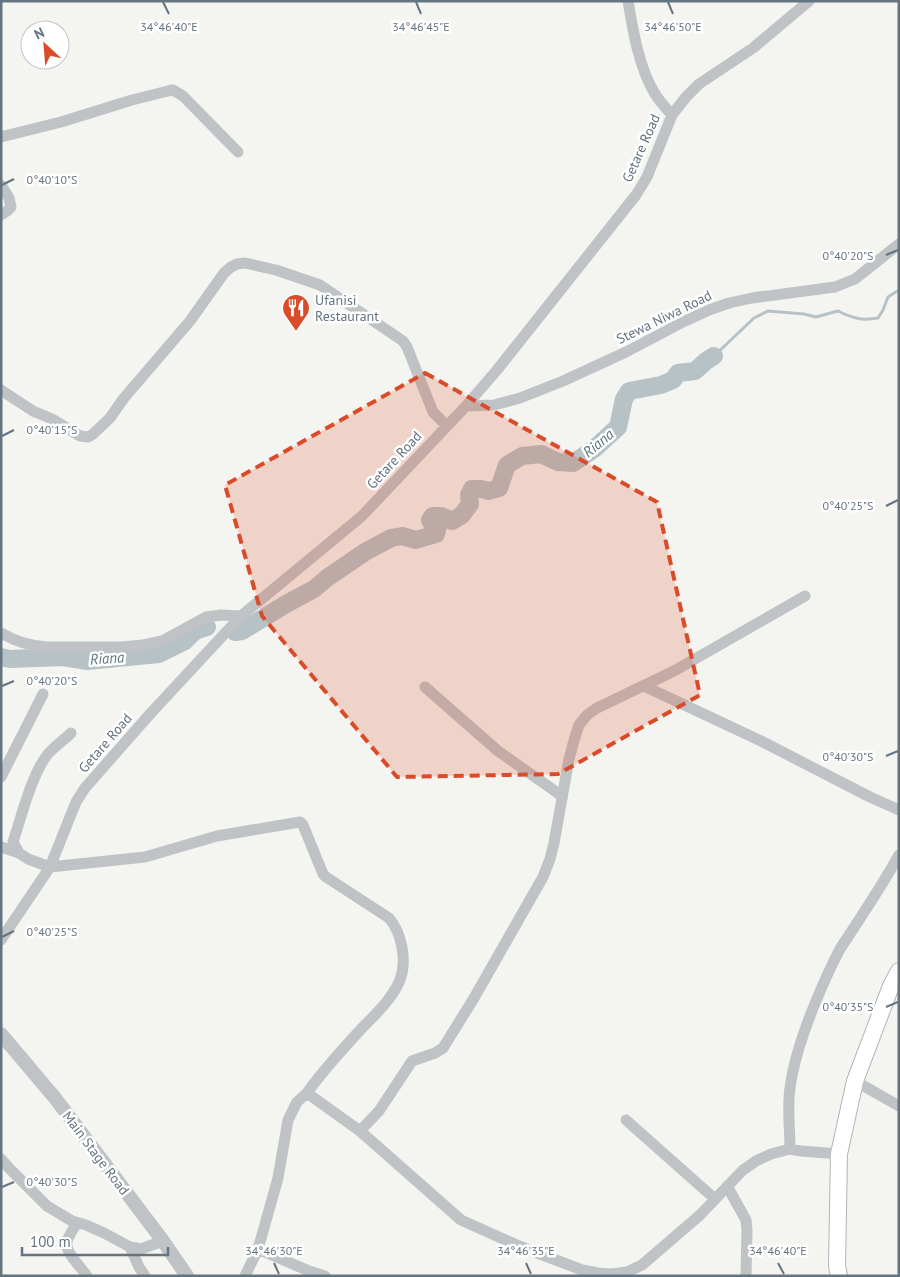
<svg xmlns="http://www.w3.org/2000/svg" width="900" height="1277" font-family="'PT Sans',sans-serif">
  <style>
    .lines { fill: none; stroke-linecap: round; stroke-linejoin: round }
    .stream { stroke: #b6c2c6; stroke-width: 3 }
    .river { stroke: #b6c2c6; stroke-width: 18 }
    .secondary-casing { stroke: #afb5b9; stroke-width: 18 }
    .minor { stroke: #bfc3c6; stroke-width: 11 }
    .tertiary { stroke: #bfc3c6; stroke-width: 14 }
    .secondary { stroke: #fff; stroke-width: 16 }
    .marked { fill: #da4b29; fill-opacity: 0.2; stroke: #da4b29; stroke-width: 4; stroke-dasharray: 10 6; stroke-linejoin: round }
    .ticks { fill: none; stroke: #647480; stroke-width: 2 }
    .labels { text-anchor: middle; dominant-baseline: central; stroke-width: 5; stroke-linejoin: round; paint-order: stroke }
    .street-label { font-size: 14px; fill: #647480; stroke: #fff }
    .poi-label { font-size: 14px; fill: #647480; stroke: #fff; text-anchor: start }
    .water-label { font-size: 15px; font-style: italic; fill: #5f777d; stroke: #fff }
    .ticks-label { font-size: 12px; text-anchor: middle; fill: #647480; stroke: #fff; stroke-width: 5; stroke-linejoin: round; paint-order: stroke }
  </style>
  <rect width="100%" height="100%" fill="#f4f4f0"/>
  <g class="lines">
    <path class="stream" d="M 714,356 L 754,318 L 768,311 L 804,314 L 816,317 L 838,311 C 852,318 862,321 878,318 L 883,310 L 888,297 L 899,290"/>
    <path class="river" d="M 235,632 L 242,631 L 286,604 L 314,589 L 327,578 L 365,552 L 391,538 L 402,536 L 416,540 L 436,534 L 438,526 L 432,524 L 430,520 L 433,516 L 441,516 L 452,521 L 462,515 L 470,504 L 469,495 L 472,489 L 481,489 L 489,491 L 499,488 L 507,465 L 522,456 L 541,454 L 558,462 L 573,463 L 594,449 L 618,427 L 624,399 L 629,391 L 661,385 L 673,380 L 678,373 L 695,371 L 706,361 L 714,356
      M 1,657 L 10,659 L 63,657 L 87,661 L 159,654 L 185,641 L 195,631 L 207,627"/>
    <defs>
      <path id="secondary" d="M 839,1276 L 837,1266 L 839,1154 L 855,1081 L 891,986 L 899,971"/>
    </defs>
    <use href="#secondary" class="secondary-casing"/>
    <path class="minor" d="M 628,1 C 633,31 639,68 655,94 C 660,102 666,108 672,115
      M 1,137 L 61,122 L 132,100 L 168,91 L 173,90 L 183,96 L 238,152
      M 1,185 L 9,198 L 11,207 L 7,211 L 1,215
      M 1,390 L 33,411 L 52,419 L 80,436 L 88,437 L 93,434 L 110,418 L 124,398 L 190,321 L 224,273 L 231,267 L 237,264 L 245,263 L 276,270 L 320,285 L 403,341 L 407,347 L 433,412 L 447,426
      M 466,406 L 494,405 L 520,398 L 563,381 L 626,352 L 683,322 L 709,310 L 729,303 L 752,298 L 835,287 L 855,279 L 899,244
      M 1,633 C 16,642 30,646 47,647 L 122,647 L 143,645 L 162,641 L 206,617 L 221,615 L 241,616
      M 644,686 L 761,741 L 870,797 L 899,810
      M 425,687 L 498,751 L 562,796
      M 71,733 C 64,740 55,746 48,754 C 32,773 21,818 13,842 L 19,853 L 28,859 L 50,867 L 145,857 L 217,836 L 300,822 L 303,825 L 323,874 L 326,877 L 389,918 C 402,933 407,961 400,980 C 392,999 376,1014 362,1028 C 343,1049 323,1070 307,1093
      M 1,777 L 43,694
      M 1,847 L 19,853
      M 1,940 L 50,867 L 76,802 L 85,788 L 150,714 L 241,616 L 362,516 L 466,406 L 497,370 L 636,195 L 647,177 L 672,115 L 686,97 L 699,84 L 753,48 L 809,1
      M 855,1081 L 899,1106
      M 626,1120 L 715,1199
      M 360,1131 L 379,1111 L 412,1061 L 435,1053 L 443,1048 L 474,998 L 543,877 L 550,859 L 554,843 L 569,759 L 575,737 L 579,725 L 587,715 L 597,708 L 674,671 L 805,596
      M 790,1149 C 790,1129 787,1108 790,1088 C 794,1058 804,1030 816,1001 C 823,984 831,966 840,949 C 860,918 881,888 899,855
      M 1,1159 L 9,1168 L 47,1206 L 72,1221 L 86,1225 L 104,1233 L 130,1247 L 141,1249 L 163,1241
      M 727,1186 L 746,1220 L 747,1230 L 746,1276
      M 77,1223 C 74,1228 69,1235 67,1241 C 64,1252 81,1267 87,1276
      M 130,1247 L 139,1267 L 145,1276
      M 258,1249 L 309,1271 L 325,1276
      M 245,1276 L 258,1249 L 278,1178 L 288,1120 L 297,1102 L 307,1093 L 360,1131 L 461,1220 L 519,1246 L 582,1270 L 598,1273 L 611,1274 L 627,1272 L 642,1265 L 700,1215 L 743,1170 L 756,1161 L 771,1154 L 790,1149 L 801,1151 L 839,1154"/>
    <path class="tertiary" d="M 1,1034 L 55,1098 L 163,1241 L 187,1276"/>
    <use href="#secondary" class="secondary"/>
  </g>
  <path class="marked" d="M 425,373 L 657,502 L 700,695 L 558,774 L 397,777 L 262,616 L 225,485 Z"/>
  <path class="ticks" d="M 163,2 L 169,14M 416,2 L 421,14M 668,2 L 673,14M 2,185 L 14,179M 886,255 L 898,250M 2,436 L 14,430M 886,506 L 898,500M 2,686 L 14,681M 886,756 L 898,751M 2,937 L 14,931M 886,1007 L 898,1002M 2,1187 L 14,1182M 274,1263 L 279,1274M 526,1263 L 531,1274M 778,1263 L 784,1274"/>
  <defs>
    <symbol id="restaurant-pin" viewBox="-11 -11 22 30"><path d="M0 17L-7.5 6A9.5 9.5 0 1 1 7.5 6Z" fill="#da4b29" stroke="#fff"/><path d="M-5-6h1v4h1v-4h1v4h1v-4h1v5L-1.5 .5V6h-2V.5L-5-1ZM5-6V6H3V1.5H1.5Q1.5-4 5-6Z" fill="#fff"/></symbol>
  </defs>
  <g fill-rule="evenodd">
    <use href="#restaurant-pin" x="280" y="292" width="32" height="43"/>
  </g>
  <g class="labels">
    <g class="street-label">
      <text transform="translate(641 148) rotate(-66)">Getare Road</text>
      <text transform="translate(664 317) rotate(-26)">Stewa Niwa Road</text>
      <text transform="translate(394 460) rotate(-47)">Getare Road</text>
      <text transform="translate(105 743) rotate(-49)">Getare Road</text>
      <text transform="translate(96 1153) rotate(53)">Main Stage Road</text>
    </g>
    <g class="poi-label">
      <text x="315" y="300">Ufanisi<tspan x="315" dy="16">Restaurant</tspan></text>
    </g>
    <g class="water-label">
      <text transform="translate(598 443) rotate(-40)">Riana</text>
      <text transform="translate(107 658) rotate(-4)">Riana</text>
    </g>
  </g>
  <g class="ticks-label">
    <text x="169" y="31">34°46'40"E</text>
    <text x="421" y="31">34°46'45"E</text>
    <text x="673" y="31">34°46'50"E</text>
    <text x="52" y="184">0°40'10"S</text>
    <text x="848" y="260">0°40'20"S</text>
    <text x="52" y="434">0°40'15"S</text>
    <text x="848" y="510">0°40'25"S</text>
    <text x="52" y="685">0°40'20"S</text>
    <text x="848" y="761">0°40'30"S</text>
    <text x="52" y="936">0°40'25"S</text>
    <text x="848" y="1011">0°40'35"S</text>
    <text x="52" y="1186">0°40'30"S</text>
    <text x="274" y="1255">34°46'30"E</text>
    <text x="526" y="1255">34°46'35"E</text>
    <text x="778" y="1255">34°46'40"E</text>
  </g>
  <rect width="900" height="1277" fill="none" stroke="#647480" stroke-width="5"/>
  <g transform="translate(45 45) rotate(334)"><circle r="24" fill="#ffffff" stroke="#c1c7cc"/>
  <path d="M0-4L9 19L0 12L-9 19Z" fill="#da4b29"/>
  <text y="-8" font-size="14" font-weight="bold" text-anchor="middle" fill="#647480">N</text>
  </g>
  <path d="M22 1247v8h146v-8" fill="none" stroke="#647480" stroke-width="2.5"/>
  <text x="30" y="1247" font-size="15" fill="#647480" stroke="#ffffff" stroke-width="4" paint-order="stroke">100 m</text>
</svg>
